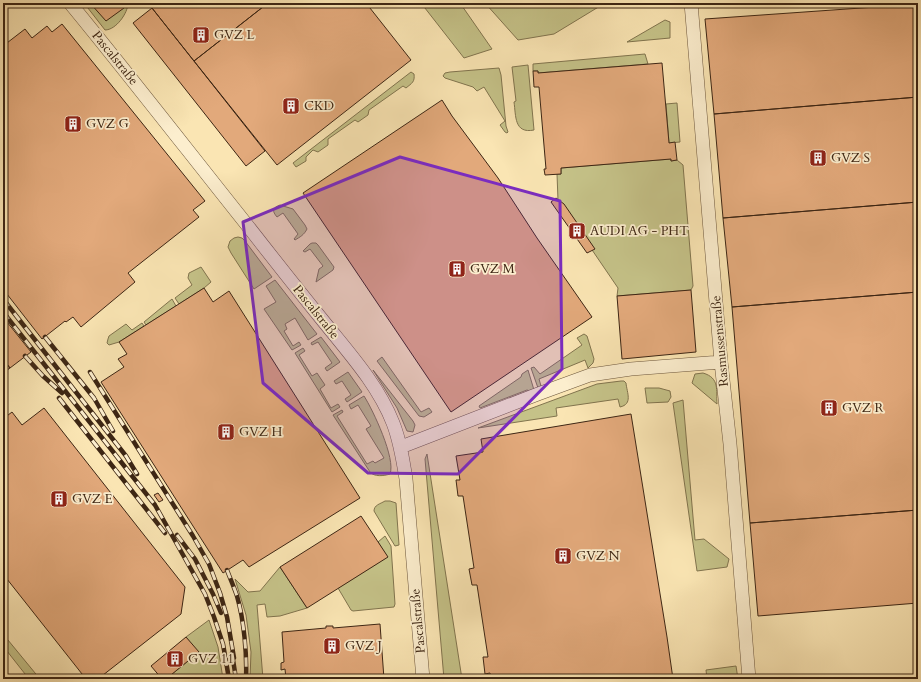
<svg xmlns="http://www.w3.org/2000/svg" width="921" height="682" font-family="Cardo,serif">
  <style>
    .green { fill: #c5c288; stroke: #81744e }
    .building { fill: #e2a97b; stroke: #3d2614 }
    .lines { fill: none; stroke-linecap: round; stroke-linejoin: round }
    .minor-casing { stroke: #6c563c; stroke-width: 14 }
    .minor { stroke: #fceece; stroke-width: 13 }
    .rail-casing { stroke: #3d2614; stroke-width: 4.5 }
    .rail { stroke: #fceece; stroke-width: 3; stroke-dasharray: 9; stroke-linecap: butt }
    .marked { fill: #7b2cbf; fill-opacity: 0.2; stroke: #7b2cbf; stroke-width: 3; stroke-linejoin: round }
    .labels { text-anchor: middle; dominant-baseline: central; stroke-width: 3.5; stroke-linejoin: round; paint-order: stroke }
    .poi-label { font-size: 13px; fill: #3d2614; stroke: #fceece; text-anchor: start }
    .street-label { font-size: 13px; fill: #3d2614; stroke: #fceece }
  </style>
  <rect width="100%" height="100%" fill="#fae5b3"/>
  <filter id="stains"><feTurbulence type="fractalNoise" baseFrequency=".005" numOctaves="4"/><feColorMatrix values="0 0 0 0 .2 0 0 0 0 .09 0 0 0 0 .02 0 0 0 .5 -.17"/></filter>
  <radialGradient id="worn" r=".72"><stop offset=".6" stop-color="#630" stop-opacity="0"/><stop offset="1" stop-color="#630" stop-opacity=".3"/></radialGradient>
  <path class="green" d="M 84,3 L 128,3 C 128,13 116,30 105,30 Z
    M 421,3 L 460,3 L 492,49 L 464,58 Z
    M 485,3 L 605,3 L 554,34 L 518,40 Z
    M 665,20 L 670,22 L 670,38 L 627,42 Z
    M 645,54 L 648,64 L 538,73 L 538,71 L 533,71 L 533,64 Z
    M 528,65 L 534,130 C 514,134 516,116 514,102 L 516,101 L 512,67 Z
    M 499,68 L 501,75 L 506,126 L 508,132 L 507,133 L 505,132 L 500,125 L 505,121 L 484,87 L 477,91 L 473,87 L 445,78 L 443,76 L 445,73 L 450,72 Z
    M 411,72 L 414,74 C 415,82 412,83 406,88 L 403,86 L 369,110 L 368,115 L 358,122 L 355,120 L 328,139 L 328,145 L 318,152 L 313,150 L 306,157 L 306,161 L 296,167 L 293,163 Z
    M 677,103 L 680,142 L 669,143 L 666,104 Z
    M 671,159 L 671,161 L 677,160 L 683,165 L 693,286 L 691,290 L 617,296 L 618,288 L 558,200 L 557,174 L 561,174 L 561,168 Z
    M 280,205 L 293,209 L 305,225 L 307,229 C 304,235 300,237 295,240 L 294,239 L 298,234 L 283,213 L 277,217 C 272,211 272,208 280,205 Z
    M 238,237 L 242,238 L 245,241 L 272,277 L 254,289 L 231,253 L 228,247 L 230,241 L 234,238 Z
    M 312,243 L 316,243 L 318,245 L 334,267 L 333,270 L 316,282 L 319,269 L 322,267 L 323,266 L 310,249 L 305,252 L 303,251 L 310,244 Z
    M 201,267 L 211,282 L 204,288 L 179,304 L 175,298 L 192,285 L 188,278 L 189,273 Z
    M 275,280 L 317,334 L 308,340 L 295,318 L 285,324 L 287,329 L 284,331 L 293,346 L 299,342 L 301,345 L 292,350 L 264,309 L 276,302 L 266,286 Z
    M 172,299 L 176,306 L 146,325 L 144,322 Z
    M 142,323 L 144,326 L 119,342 L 109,345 L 107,343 L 108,339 L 109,336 L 126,324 L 132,330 Z
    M 584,334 L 587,336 L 594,359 L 593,363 L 588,368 L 585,360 L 539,379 L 541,386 L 538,388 L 531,368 L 534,367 L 540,374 L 582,345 L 577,338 Z
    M 321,337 L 340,362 L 327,371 L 325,368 L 332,363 L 318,342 L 312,345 L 311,343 Z
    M 303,348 L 305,351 L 299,355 L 312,376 L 317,373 L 325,385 L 320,389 L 331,408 L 338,404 L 340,407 L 332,412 L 295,353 Z
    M 382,357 L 421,412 L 429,408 L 432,412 L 424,417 L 419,416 L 377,361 Z
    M 373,370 L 413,421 L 415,425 L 413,432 L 407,431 L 397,408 Z
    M 528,370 L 534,390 L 530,391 L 527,390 L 480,408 L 479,406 L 521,377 L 522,374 Z
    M 348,372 L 362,392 L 347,402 L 345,399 L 351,395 L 342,381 L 336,384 L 334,381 Z
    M 703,373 C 720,378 716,390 717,404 L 692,383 L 695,374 Z
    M 621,381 L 624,381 L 626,383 C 627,393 633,404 620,407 L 618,399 L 556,408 L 557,416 L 478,428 L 597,384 Z
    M 645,388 L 659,388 L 670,391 L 671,397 L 668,402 L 647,403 Z
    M 364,396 C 373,410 396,459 390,474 C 384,476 374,477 370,472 L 333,415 L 342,410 L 343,412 L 337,416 L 367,464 L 373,461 L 375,463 L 384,458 L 366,429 L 371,426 L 358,405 L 351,409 L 349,405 Z
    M 683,400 L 695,540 L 704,539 L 729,559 L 727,567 L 697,571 L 673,403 Z
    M 427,454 L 462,679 L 444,679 L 425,459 Z
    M 385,501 L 390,501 L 396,503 L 399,545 L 395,546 L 374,511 C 374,505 380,504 385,501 Z
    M 385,536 L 391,546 L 395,604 L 394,607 L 353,611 L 351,610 L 338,588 L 387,557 L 378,542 Z
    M 280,567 L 307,608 L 280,616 L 267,617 L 265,604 L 257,605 L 263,679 L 250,679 L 251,652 L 246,615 L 235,579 L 248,592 L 260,591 Z
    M 209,620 L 218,647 L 223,679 L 166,679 L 198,653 L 186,637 Z
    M 3,634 L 40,679 L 29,679 L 3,646 Z
    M 736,666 L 738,679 L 707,679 L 706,670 Z"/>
  <path class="building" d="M 90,3 L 120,3 L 124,8 L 106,21 Z
    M 148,3 L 268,3 L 194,61 Z
    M 268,3 L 366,3 L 411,60 L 277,165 L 194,61 Z
    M 918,4 L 918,97 L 714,114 L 705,19 Z
    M 152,8 L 265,151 L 246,166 L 133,23 Z
    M 62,24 L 205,201 L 193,210 L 199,217 L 128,273 L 135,282 L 81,327 L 73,317 L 66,322 L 65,321 L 42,339 L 3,289 L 3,46 L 25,29 L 32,38 L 47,26 L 52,32 Z
    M 662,63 L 669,143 L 675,142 L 677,160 L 671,161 L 671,159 L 561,168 L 561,174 L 545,175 L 544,169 L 546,169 L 539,87 L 534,87 L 533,71 L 538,71 L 538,73 Z
    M 918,97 L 918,202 L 723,218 L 714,114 Z
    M 442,100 L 452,116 L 498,178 L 537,238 L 592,317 L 451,412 L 303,193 Z
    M 556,198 L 564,204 L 595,249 L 587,253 L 551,202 Z
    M 918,202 L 918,292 L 732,307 L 723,218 Z
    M 204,288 L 213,302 L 229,291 L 360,498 L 249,567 L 243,560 L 223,573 L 101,382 L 124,367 L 118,359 L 127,354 L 119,342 Z
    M 691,290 L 696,352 L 622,359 L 617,296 Z
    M 918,292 L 918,510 L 750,523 L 732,307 Z
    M 3,317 L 31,352 L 10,368 L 3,359 Z
    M 3,359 L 10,368 L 3,373 Z
    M 44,408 L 185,587 L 181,614 L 98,679 L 86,679 L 3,574 L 3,419 L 12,412 L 22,425 Z
    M 631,414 L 667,637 L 673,679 L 491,679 L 490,673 L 485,674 L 483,657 L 488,657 L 477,585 L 472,585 L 469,569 L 474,568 L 463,496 L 458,496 L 456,480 L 460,480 L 456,456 L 483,452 L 481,439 Z
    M 158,493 L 163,500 L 159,502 L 154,495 Z
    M 918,510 L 918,603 L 758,616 L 750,523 Z
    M 361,516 L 388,557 L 307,608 L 280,567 Z
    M 380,624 L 384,679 L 286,679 L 285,669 L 281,670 L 281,663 L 284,662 L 282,632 L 326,628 L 326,626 L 333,626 L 333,628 Z
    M 186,637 L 199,652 L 166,679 L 162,679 L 151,666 Z"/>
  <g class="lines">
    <defs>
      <path id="minor" d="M 70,3 C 130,76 188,151 247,225 C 272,257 298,290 324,322 C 349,353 378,385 393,423 C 400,441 403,460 406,479 L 423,679
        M 691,3 L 721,362 L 730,444 L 749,679
        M 401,447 L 538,394 L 590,375 L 631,369 L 721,362"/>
    </defs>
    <use href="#minor" class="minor-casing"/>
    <use href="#minor" class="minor"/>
    <defs>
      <path id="rail" d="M 3,299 L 126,456 L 137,474
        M 3,312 L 155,505 L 205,594 L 214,617 L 223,644 L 229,679
        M 45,337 L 94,398 L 113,431
        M 25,356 L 43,376 L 62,393
        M 90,372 L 193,536 L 209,564 L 220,593 L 227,617 L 234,658
        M 59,398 L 165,533
        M 177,535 L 195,559 L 213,594 L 221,613
        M 227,570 C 230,578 234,587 237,596 C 244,620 247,654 246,679
        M 232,653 L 236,679"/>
    </defs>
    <use href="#rail" class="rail-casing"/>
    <use href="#rail" class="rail"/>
  </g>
  <path class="marked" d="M 400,157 L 560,201 L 562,369 L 458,474 L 368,473 L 263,383 L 243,222 Z"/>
  <defs>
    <symbol id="building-square" viewBox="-11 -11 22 22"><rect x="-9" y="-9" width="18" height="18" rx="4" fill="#8f2418" stroke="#fceece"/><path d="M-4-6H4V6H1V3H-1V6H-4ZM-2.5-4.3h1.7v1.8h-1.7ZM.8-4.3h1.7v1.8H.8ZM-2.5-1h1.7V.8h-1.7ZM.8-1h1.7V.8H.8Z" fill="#fff"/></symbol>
  </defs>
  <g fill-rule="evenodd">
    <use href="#building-square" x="191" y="25" width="20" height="20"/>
    <use href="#building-square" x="281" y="96" width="20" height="20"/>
    <use href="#building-square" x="63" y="114" width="20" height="20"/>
    <use href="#building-square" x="808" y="148" width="20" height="20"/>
    <use href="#building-square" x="567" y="221" width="20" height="20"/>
    <use href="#building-square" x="447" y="259" width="20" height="20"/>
    <use href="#building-square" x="819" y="398" width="20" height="20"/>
    <use href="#building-square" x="216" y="422" width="20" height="20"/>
    <use href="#building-square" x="49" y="489" width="20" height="20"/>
    <use href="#building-square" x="553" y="546" width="20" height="20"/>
    <use href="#building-square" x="322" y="636" width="20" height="20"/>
    <use href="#building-square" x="165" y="649" width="20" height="20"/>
  </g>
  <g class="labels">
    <g class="poi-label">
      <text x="214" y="35">GVZ L</text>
      <text x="304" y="106">CKD</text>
      <text x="86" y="124">GVZ G</text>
      <text x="831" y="158">GVZ S</text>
      <text x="590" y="231">AUDI AG - PHT</text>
      <text x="470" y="269">GVZ M</text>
      <text x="842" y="408">GVZ R</text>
      <text x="239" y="432">GVZ H</text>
      <text x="72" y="499">GVZ E</text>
      <text x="576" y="556">GVZ N</text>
      <text x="345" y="646">GVZ J</text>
      <text x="188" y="659">GVZ 11</text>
    </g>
    <g class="street-label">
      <text transform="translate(115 58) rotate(51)">Pascalstraße</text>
      <text transform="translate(316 312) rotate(51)">Pascalstraße</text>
      <text transform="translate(720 341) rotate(-95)">Rasmussenstraße</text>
      <text transform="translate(418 621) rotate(-95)">Pascalstraße</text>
    </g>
  </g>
  <rect width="921" height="682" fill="none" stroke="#fae5b3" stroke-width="16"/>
  <rect x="4" y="4" width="913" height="674" fill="none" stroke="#3d2614" stroke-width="2"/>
  <rect x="8" y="8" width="905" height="666" fill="none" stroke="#3d2614"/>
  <rect width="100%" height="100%" filter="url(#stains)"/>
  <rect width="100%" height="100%" fill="url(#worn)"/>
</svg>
